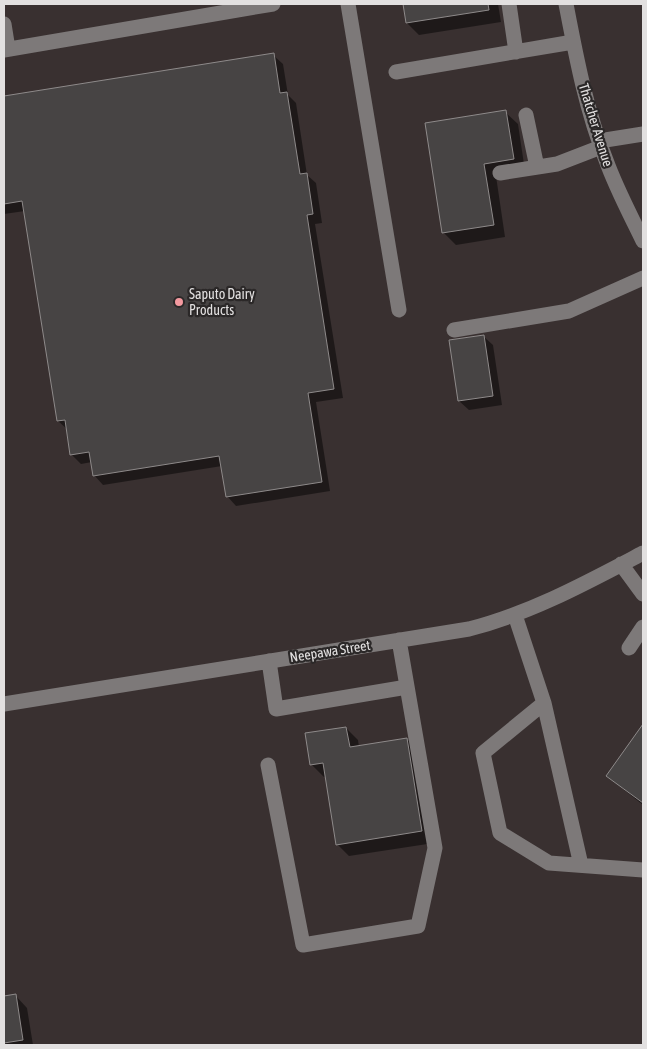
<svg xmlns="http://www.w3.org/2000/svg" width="647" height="1049" font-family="'Asap Condensed',sans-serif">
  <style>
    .built { fill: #393030 }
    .shadow { fill: #0007 }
    .building { fill: #474444; stroke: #8e8a8a }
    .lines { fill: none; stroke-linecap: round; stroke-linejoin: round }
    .minor { stroke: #7d7979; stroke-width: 15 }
    .poi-dot { fill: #f49aa0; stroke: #2b2828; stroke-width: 2 }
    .labels { text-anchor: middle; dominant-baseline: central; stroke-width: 4.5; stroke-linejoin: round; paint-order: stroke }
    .street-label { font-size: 14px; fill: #e2e0e0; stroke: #2b2828 }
    .poi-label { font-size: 14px; fill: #e2e0e0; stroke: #2b2828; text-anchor: start }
  </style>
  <rect width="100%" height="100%" fill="#2b2828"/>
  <path class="built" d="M 4,4 L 643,4 L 643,1045 L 4,1045 Z"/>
  <path class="shadow" d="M 404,4 L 498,4 L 501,22 L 419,35 L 407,23 Z
    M 273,55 L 283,64 L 288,95 L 296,103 L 307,175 L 316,183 L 322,223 L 315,224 L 343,398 L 316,402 L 330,491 L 236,506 L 227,496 L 222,466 L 103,485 L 94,475 L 92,462 L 81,464 L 72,455 L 68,430 L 58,421 L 25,211 L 4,214 L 4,98 Z
    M 505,112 L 518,124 L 525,171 L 496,176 L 505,237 L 456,245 L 444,233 Z
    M 483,336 L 493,345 L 502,405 L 469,410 L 459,401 Z
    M 643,726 L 643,805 L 607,776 Z
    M 346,728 L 358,740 L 359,747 L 407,739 L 419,751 L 434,843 L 349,856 L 337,844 L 326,776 L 324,777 L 311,764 Z
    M 15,995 L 27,1008 L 33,1045 L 4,1045 L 4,997 Z"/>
  <path class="building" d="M 403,4 L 488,4 L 489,10 L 406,23 Z
    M 274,53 L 280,93 L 287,92 L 300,174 L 307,173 L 313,214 L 307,215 L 334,389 L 308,393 L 322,482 L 226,497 L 219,456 L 93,476 L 89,452 L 70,455 L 65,420 L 57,421 L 22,201 L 4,204 L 4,96 Z
    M 506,110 L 514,159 L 484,164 L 494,225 L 442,233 L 425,123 Z
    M 484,335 L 493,396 L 458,401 L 449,340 Z
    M 643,724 L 643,803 L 606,776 Z
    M 346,727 L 350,747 L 407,738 L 422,831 L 336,845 L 323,763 L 310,765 L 305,733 Z
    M 16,994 L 23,1040 L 4,1043 L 4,996 Z"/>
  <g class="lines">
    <path class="minor" d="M 348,4 L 399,310
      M 509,4 L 516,52
      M 566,4 C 576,56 586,110 606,160 C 616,188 630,214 643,241
      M 4,24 L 8,49
      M 4,50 L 273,4
      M 396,72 L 573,42
      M 526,115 L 537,167
      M 599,141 L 643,134
      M 500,173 L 557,164 L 601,147
      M 454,330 L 569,311 L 643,278
      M 621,564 L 643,594
      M 515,615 L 544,703 L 483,753 L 500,833 L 549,863 L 643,870
      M 629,648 L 643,627
      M 269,661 L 276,709 L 407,687
      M 544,703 L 581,865
      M 4,704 L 469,629 C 531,613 586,583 643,553
      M 268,765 L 303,945 L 418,926 L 435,848 L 399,640"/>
  </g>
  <circle class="poi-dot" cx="179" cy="302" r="5"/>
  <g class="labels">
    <g class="street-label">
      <text transform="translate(596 125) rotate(73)">Thatcher Avenue</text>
      <text transform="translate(330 651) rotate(-9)">Neepawa Street</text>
    </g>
    <g class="poi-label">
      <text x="189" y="294">Saputo Dairy<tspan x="189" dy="16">Products</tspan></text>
    </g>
  </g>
  <rect width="647" height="1049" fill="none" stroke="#e2e0e0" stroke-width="10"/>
</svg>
